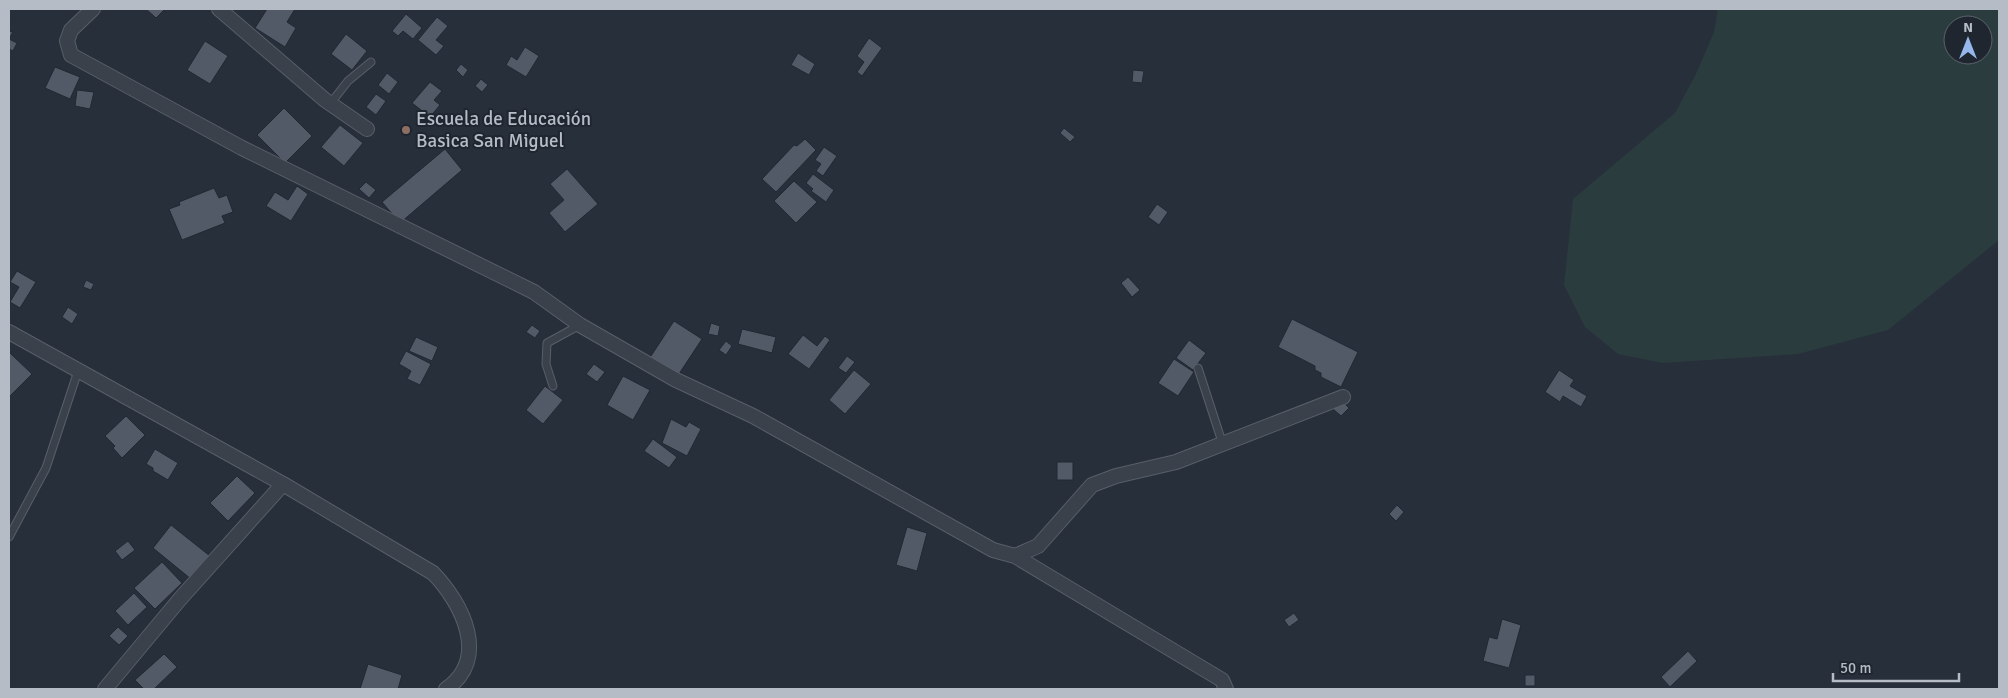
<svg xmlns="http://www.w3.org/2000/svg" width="2008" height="698" font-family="Signika,sans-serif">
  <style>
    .green { fill: #2a3c3d; fill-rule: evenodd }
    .building { fill: #525a68; stroke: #212832 }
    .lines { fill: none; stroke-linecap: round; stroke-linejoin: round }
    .lane-casing { stroke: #585f69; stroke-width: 9 }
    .street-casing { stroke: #585f69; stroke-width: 16 }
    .lane { stroke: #3a414b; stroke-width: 7 }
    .street { stroke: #3a414b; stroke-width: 14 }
    .education-dot { fill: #8d6e63; stroke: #1f2630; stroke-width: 2 }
    .labels { text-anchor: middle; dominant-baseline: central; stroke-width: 4; stroke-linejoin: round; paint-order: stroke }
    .poi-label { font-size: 19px; fill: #b6bcc6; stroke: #1f2630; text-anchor: start }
  </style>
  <rect width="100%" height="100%" fill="#272f3b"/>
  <path class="green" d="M 1718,9 L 1999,9 L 1999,240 L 1888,330 L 1798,354 L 1663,363 L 1618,354 L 1585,327 L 1564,285 L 1573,199 L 1675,113 L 1696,74 L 1714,32 ZM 1953,25 L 1983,25 L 1983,55 L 1953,55 Z"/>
  <path class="building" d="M 146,9 L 165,9 L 156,18 Z
    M 267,9 L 295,9 L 287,22 L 296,28 L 285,47 L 255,28 Z
    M 406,14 L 422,28 L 413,39 L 403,31 L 398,36 L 392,31 Z
    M 437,17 L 448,26 L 436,40 L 444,46 L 436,55 L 418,40 Z
    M 9,31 L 13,32 L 9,39 L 17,43 L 13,51 L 9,49 Z
    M 346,34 L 367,51 L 352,70 L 331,54 Z
    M 869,38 L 882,48 L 862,76 L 857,72 L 864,62 L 857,56 Z
    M 205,41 L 228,56 L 210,84 L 187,70 Z
    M 525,47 L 539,56 L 526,77 L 506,65 L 511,56 L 517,60 Z
    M 798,53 L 815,64 L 809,75 L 791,65 Z
    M 461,64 L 468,70 L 463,77 L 456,70 Z
    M 55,67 L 80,77 L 70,99 L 45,88 Z
    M 1133,70 L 1144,71 L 1142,83 L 1132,82 Z
    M 387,73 L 398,82 L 389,94 L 378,85 Z
    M 481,79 L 488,85 L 482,92 L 475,86 Z
    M 430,82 L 442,91 L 434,100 L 440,105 L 430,117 L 412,103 Z
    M 77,90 L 94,92 L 90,109 L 75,106 Z
    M 376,94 L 386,101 L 376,115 L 366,107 Z
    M 284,108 L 312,136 L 285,163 L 257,135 Z
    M 340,125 L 363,143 L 344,166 L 321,147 Z
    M 1064,128 L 1075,137 L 1070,142 L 1060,133 Z
    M 805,139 L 816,150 L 776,192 L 762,179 L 794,145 L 797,146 Z
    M 824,147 L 837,156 L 823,176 L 816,171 L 821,164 L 815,160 Z
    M 445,149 L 462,170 L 400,223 L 382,202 Z
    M 567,169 L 598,204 L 565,232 L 549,213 L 564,200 L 550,184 Z
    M 813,174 L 834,190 L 826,202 L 811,191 L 813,189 L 806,183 Z
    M 794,181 L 817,202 L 796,223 L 774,201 Z
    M 366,182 L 376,190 L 369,198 L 359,189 Z
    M 297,186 L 308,194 L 291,221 L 266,206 L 275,192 L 288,200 Z
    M 214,188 L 219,198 L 227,195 L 233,212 L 222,216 L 225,223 L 182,240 L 169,209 L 180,205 L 179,202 Z
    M 1157,204 L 1168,212 L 1159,225 L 1148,217 Z
    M 17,271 L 36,282 L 20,308 L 10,302 L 19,287 L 10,282 Z
    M 1128,277 L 1140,290 L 1132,297 L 1121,283 Z
    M 86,280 L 94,284 L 91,290 L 83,287 Z
    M 68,307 L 78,314 L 72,324 L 62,317 Z
    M 1292,319 L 1358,352 L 1341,387 L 1321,377 L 1321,373 L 1315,370 L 1315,366 L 1278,347 Z
    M 674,321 L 702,339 L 677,377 L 649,359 Z
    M 711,323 L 720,326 L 718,336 L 708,334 Z
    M 532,325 L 540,331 L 535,338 L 526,332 Z
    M 742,329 L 776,337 L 772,353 L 738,344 Z
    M 803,335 L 817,346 L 825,336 L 830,340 L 809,369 L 788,354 Z
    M 416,337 L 438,347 L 432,361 L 409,351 Z
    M 1189,340 L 1206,353 L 1193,370 L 1176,358 Z
    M 726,341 L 732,346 L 726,355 L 719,350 Z
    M 406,351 L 431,364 L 420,385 L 407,379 L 411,371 L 399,364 Z
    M 9,352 L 32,374 L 9,397 Z
    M 847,356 L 855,362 L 846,373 L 838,368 Z
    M 1174,359 L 1194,372 L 1178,396 L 1158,383 Z
    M 594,364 L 605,372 L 597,382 L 586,374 Z
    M 854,370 L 871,384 L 845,414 L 829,400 Z
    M 1559,370 L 1574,380 L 1570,386 L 1587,396 L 1581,407 L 1563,396 L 1560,402 L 1545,392 Z
    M 623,376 L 650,390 L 633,420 L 607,405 Z
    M 545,386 L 563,400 L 543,424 L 526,410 Z
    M 1341,400 L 1349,408 L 1341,416 L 1333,409 Z
    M 126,416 L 145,435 L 122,458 L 113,448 L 115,446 L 105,436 Z
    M 671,419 L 686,427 L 689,422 L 701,429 L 687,456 L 662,443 Z
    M 653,439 L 677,457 L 669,468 L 644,451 Z
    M 155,449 L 178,463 L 168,480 L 153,471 L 153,468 L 146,464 Z
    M 1057,462 L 1073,462 L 1073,480 L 1057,480 Z
    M 237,476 L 255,493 L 228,521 L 210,503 Z
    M 1397,505 L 1404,512 L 1396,521 L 1389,514 Z
    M 171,525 L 210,556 L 191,579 L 153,548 Z
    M 907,527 L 927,533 L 917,571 L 896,565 Z
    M 128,541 L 135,550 L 122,560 L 115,551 Z
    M 162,562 L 182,583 L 155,609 L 134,588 Z
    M 134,593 L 147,607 L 128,625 L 115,611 Z
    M 1294,613 L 1299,620 L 1289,627 L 1284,620 Z
    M 1502,619 L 1521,625 L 1509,668 L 1483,661 L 1489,637 L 1497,639 Z
    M 118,627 L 128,636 L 119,645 L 109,636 Z
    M 1688,651 L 1697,661 L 1670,687 L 1661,677 Z
    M 164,654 L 177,667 L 154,689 L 144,689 L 135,680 Z
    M 368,664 L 402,675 L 398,689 L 360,689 Z
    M 1525,675 L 1535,675 L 1535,686 L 1525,686 Z"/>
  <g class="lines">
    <defs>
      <path id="lane" d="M 330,104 L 348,81 L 371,62
        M 1198,368 L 1223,445
        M 553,386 L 546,364 L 547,343 L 580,325
        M 9,537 L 46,468 L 78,371"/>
      <path id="street" d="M 93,9 L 71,30 L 67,41 L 71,55 L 242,148 L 534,292 L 580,325 L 676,380 L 753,416 L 993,550 L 1015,556 L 1038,546 L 1092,485 L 1116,476 L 1176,462 L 1343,397
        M 219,9 L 325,100 L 367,129
        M 9,332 L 283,484 L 180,599 L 105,689
        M 283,484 L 433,573 C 463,604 490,659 446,689
        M 1015,556 L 1222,680 L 1226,689"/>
    </defs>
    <use href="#lane" class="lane-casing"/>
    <use href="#street" class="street-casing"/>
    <use href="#lane" class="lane"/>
    <use href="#street" class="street"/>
  </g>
  <circle class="education-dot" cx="406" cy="130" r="5"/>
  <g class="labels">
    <g class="poi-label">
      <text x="416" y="119">Escuela de Educación<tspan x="416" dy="22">Basica San Miguel</tspan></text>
    </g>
  </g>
  <rect width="2008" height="698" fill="none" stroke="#b6bcc6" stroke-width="20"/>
  <g transform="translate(1968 40)"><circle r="24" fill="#1f2630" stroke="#5b626c"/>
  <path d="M0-4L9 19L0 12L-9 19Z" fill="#96b7eb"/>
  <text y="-8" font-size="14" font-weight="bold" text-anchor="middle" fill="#b6bcc6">N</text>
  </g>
  <path d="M1833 673v8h126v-8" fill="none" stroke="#b6bcc6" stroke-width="2.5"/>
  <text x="1840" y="673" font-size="15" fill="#b6bcc6" stroke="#1f2630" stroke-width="4" paint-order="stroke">50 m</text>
</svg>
